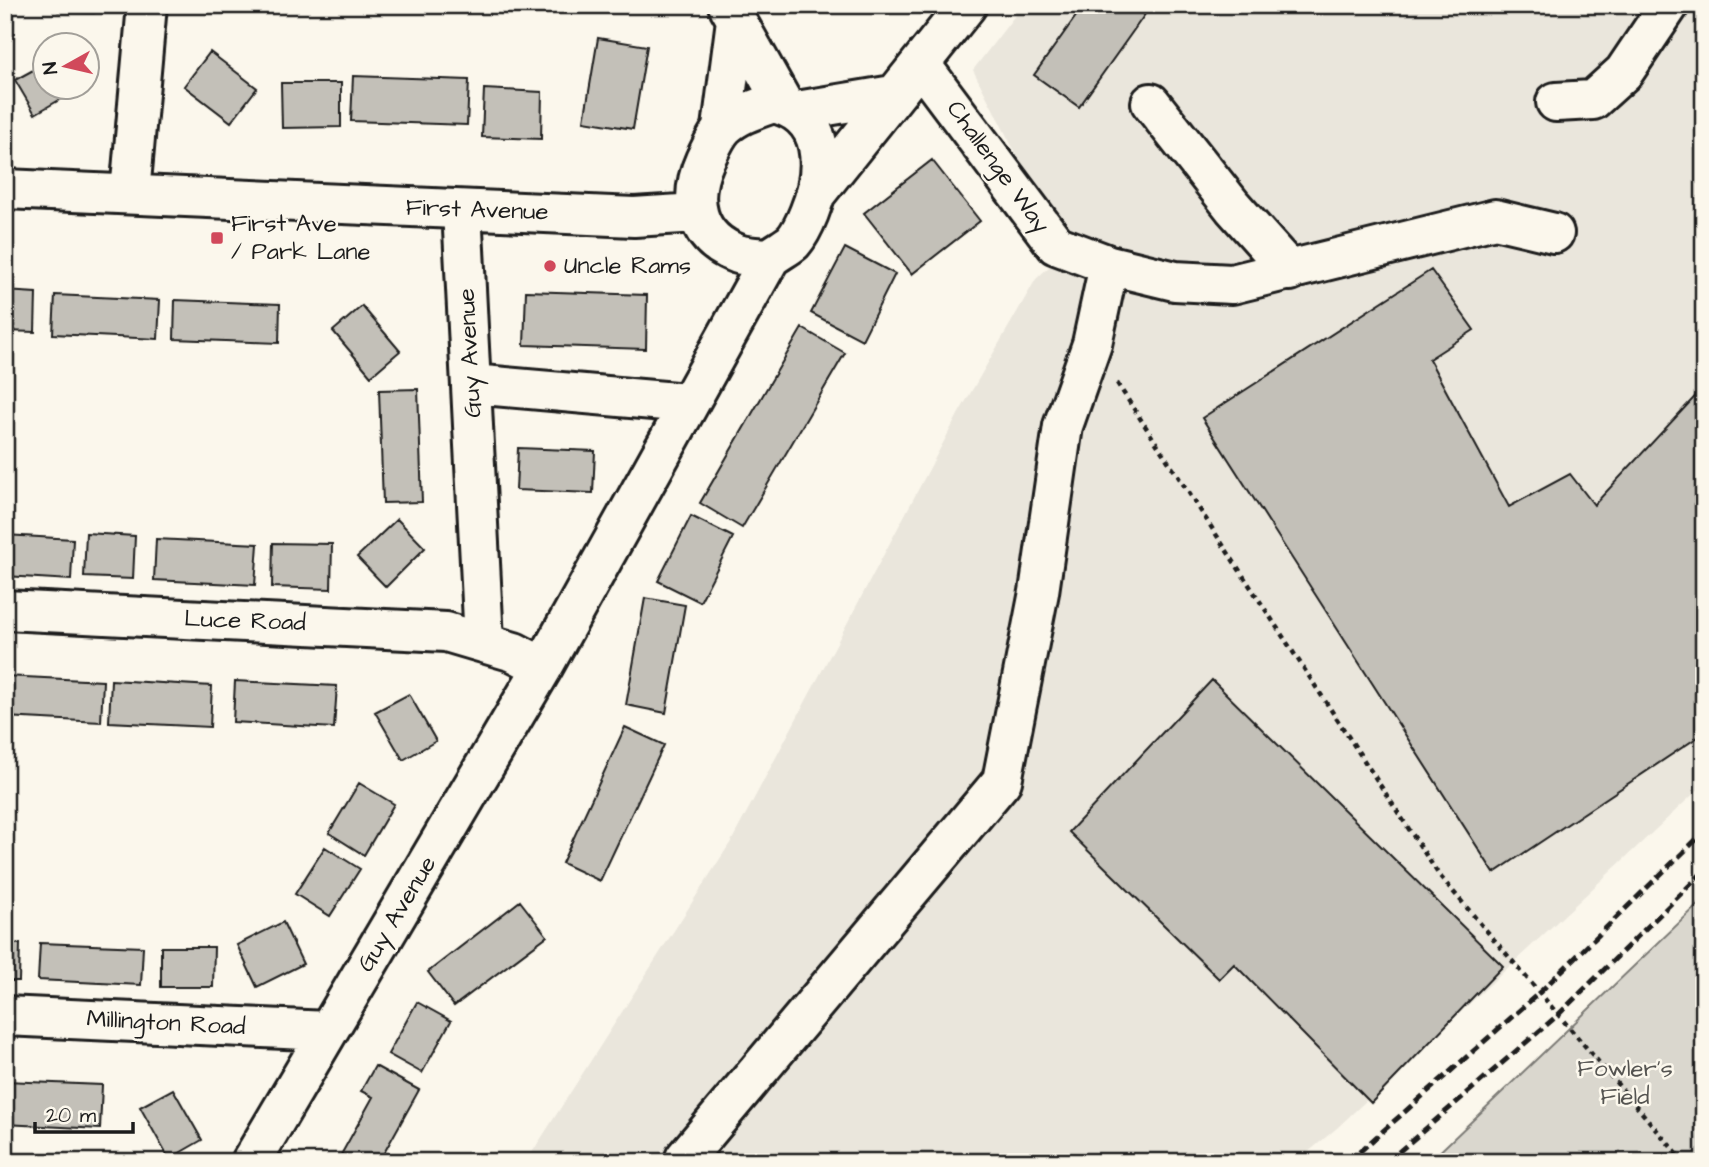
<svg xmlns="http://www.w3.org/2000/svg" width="1709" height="1167" font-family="'Architects Daughter',sans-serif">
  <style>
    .built { fill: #eae6dc }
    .green { fill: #dad7ce; stroke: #7b7a75; stroke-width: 2 }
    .building { fill: #c3c0b8; stroke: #1c1c1c; stroke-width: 2 }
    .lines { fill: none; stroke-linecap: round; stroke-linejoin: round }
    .minor-casing { stroke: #1c1c1c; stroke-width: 44 }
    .path { stroke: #1c1c1c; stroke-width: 4.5; stroke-dasharray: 5 5; stroke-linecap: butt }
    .minor { stroke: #fbf7ec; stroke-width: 38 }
    .rail { stroke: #1c1c1c; stroke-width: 5; stroke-dasharray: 10 5; stroke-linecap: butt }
    .poi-dot { fill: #d1495b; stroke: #fbf7ec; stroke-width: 2.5 }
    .labels { text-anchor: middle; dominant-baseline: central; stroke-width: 5; stroke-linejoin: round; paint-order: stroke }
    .street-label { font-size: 24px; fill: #1c1c1c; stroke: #fbf7ec }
    .poi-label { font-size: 24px; fill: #1c1c1c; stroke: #fbf7ec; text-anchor: start }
    .park-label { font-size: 24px; fill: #555451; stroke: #fbf7ec }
  </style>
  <rect width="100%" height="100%" fill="#fbf7ec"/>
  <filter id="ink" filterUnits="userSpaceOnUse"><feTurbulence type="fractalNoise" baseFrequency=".0143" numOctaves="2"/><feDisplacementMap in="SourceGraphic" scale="14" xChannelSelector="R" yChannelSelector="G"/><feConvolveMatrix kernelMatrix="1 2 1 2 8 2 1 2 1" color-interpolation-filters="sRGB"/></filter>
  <g filter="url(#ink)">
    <path class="built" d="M 1023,5 L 1704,5 L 1704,784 L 1337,1128 L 1296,1162 L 526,1162 L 732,840 L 959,413 L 1036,279 L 1066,251 L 973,70 Z"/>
    <path class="green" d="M 1704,899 L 1704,1162 L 1429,1162 Z"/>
    <path class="building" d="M 58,5 L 95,5 L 94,13 L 58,11 Z
      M 1084,5 L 1142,5 L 1148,10 L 1079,107 L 1034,75 Z
      M 598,38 L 647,46 L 633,129 L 584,121 Z
      M 210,52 L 257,88 L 231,122 L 184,86 Z
      M 46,63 L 46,88 L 80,88 L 35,114 L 15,80 Z
      M 353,76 L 469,80 L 467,125 L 351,121 Z
      M 281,83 L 341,83 L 341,127 L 282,128 Z
      M 484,89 L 542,92 L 541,139 L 482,137 Z
      M 932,160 L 980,221 L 912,274 L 864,213 Z
      M 845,248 L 895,274 L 862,340 L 811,313 Z
      M 1431,270 L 1474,330 L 1429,359 L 1509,507 L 1570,474 L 1594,505 L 1704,387 L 1704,733 L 1494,873 L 1202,418 Z
      M 5,291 L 36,293 L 35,332 L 5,331 Z
      M 526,291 L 647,295 L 646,349 L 524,345 Z
      M 55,295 L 160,300 L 158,339 L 53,334 Z
      M 175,300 L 280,304 L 279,343 L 174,339 Z
      M 362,306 L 400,351 L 371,376 L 333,331 Z
      M 802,328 L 845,353 L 742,528 L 700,503 Z
      M 418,389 L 422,502 L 383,503 L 379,390 Z
      M 518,448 L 595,451 L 593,493 L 516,490 Z
      M 691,516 L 733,537 L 700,602 L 658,581 Z
      M 397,519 L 425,548 L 386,587 L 357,557 Z
      M 86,533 L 135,536 L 133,579 L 84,577 Z
      M 5,535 L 73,539 L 71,580 L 5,576 Z
      M 156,539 L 258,544 L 255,585 L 154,580 Z
      M 273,543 L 332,544 L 331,589 L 272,587 Z
      M 645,598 L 685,605 L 666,713 L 626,705 Z
      M 5,676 L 103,681 L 101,722 L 5,717 Z
      M 111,680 L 212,686 L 210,727 L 109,722 Z
      M 1212,680 L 1503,966 L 1371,1103 L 1234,964 L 1219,979 L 1069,832 Z
      M 235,681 L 337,686 L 334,728 L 233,722 Z
      M 409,694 L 436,741 L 403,760 L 375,712 Z
      M 625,727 L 664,745 L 600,881 L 562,863 Z
      M 359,783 L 394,804 L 364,855 L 329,833 Z
      M 325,847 L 360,869 L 330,916 L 295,894 Z
      M 520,901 L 547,936 L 454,1006 L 428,972 Z
      M 283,922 L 303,964 L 257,987 L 237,945 Z
      M 5,943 L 20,944 L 19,981 L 5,981 Z
      M 40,943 L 143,947 L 141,985 L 38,980 Z
      M 161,947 L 214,947 L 213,987 L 161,987 Z
      M 417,1002 L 451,1021 L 422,1073 L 388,1054 Z
      M 375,1066 L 419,1090 L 379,1162 L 337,1162 L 373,1097 L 361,1091 Z
      M 5,1081 L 102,1085 L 100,1129 L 5,1124 Z
      M 173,1089 L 202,1140 L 169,1159 L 140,1107 Z"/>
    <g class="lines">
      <defs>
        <path id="minor" d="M 728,5 L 784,105
          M 921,65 L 1056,245 L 1109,265 L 1175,281 L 1232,284 L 1495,219 L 1554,233
          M 1556,102 L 1593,100 L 1624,72 L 1669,5
          M 773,103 C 828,114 826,171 809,213 C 805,223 800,234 793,242 C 786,248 777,252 770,258 C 760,257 747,257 738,254 C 694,238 688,198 705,160 C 710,150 716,135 724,127 C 738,114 756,109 773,103 Z
          M 1151,103 L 1233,207 L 1290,271
          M 797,111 L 893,95
          M 722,128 L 736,20
          M 5,189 L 634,217 L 697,213
          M 818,191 L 967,5
          M 130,193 L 147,5
          M 462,210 L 484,641
          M 472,384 L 687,403
          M 5,610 L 446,632 L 514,652 L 543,667
          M 5,1016 L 328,1031
          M 685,1158 L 1002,781 L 1039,592 L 1063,426 L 1092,344 L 1109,265
          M 251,1162 L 543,667 L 770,258"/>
      </defs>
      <use href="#minor" class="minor-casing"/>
      <path class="path" d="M 1117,383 L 1439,875 L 1684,1162"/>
      <use href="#minor" class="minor"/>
      <path class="rail" d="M 1348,1162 L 1539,993 L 1704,832
        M 1387,1162 L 1558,1015 L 1704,871"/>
    </g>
  </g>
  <g class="poi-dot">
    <rect x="210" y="231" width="14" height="14" rx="3.5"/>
    <circle cx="550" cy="266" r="7"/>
  </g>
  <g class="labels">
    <g class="street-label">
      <text transform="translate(998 167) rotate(54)">Challenge Way</text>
      <text transform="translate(477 210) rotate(2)">First Avenue</text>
      <text transform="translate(470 353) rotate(-93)">Guy Avenue</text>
      <text transform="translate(245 621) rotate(2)">Luce Road</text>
      <text transform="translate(397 914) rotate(-59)">Guy Avenue</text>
      <text transform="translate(166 1023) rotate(3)">Millington Road</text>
    </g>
    <g class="poi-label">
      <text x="231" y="224">First Ave<tspan x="231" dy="28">/ Park Lane</tspan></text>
      <text x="564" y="266">Uncle Rams</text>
    </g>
    <g class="park-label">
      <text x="1625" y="1069">Fowler's<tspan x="1625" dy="28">Field</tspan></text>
    </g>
  </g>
  <rect width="1709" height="1167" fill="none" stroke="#fbf7ec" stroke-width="28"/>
  <rect x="14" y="14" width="1681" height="1139" fill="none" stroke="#1c1c1c" stroke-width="2.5" filter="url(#ink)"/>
  <g transform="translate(66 66) rotate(262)"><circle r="33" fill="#fbf7ec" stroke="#a29f99" stroke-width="2"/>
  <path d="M0-5L12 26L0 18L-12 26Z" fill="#d1495b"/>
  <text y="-10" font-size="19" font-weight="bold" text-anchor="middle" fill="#1c1c1c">N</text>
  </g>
  <path d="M35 1122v10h98v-10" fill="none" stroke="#1c1c1c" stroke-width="3.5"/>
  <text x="46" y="1122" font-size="21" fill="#1c1c1c" stroke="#fbf7ec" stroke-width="5" paint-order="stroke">20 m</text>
</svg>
